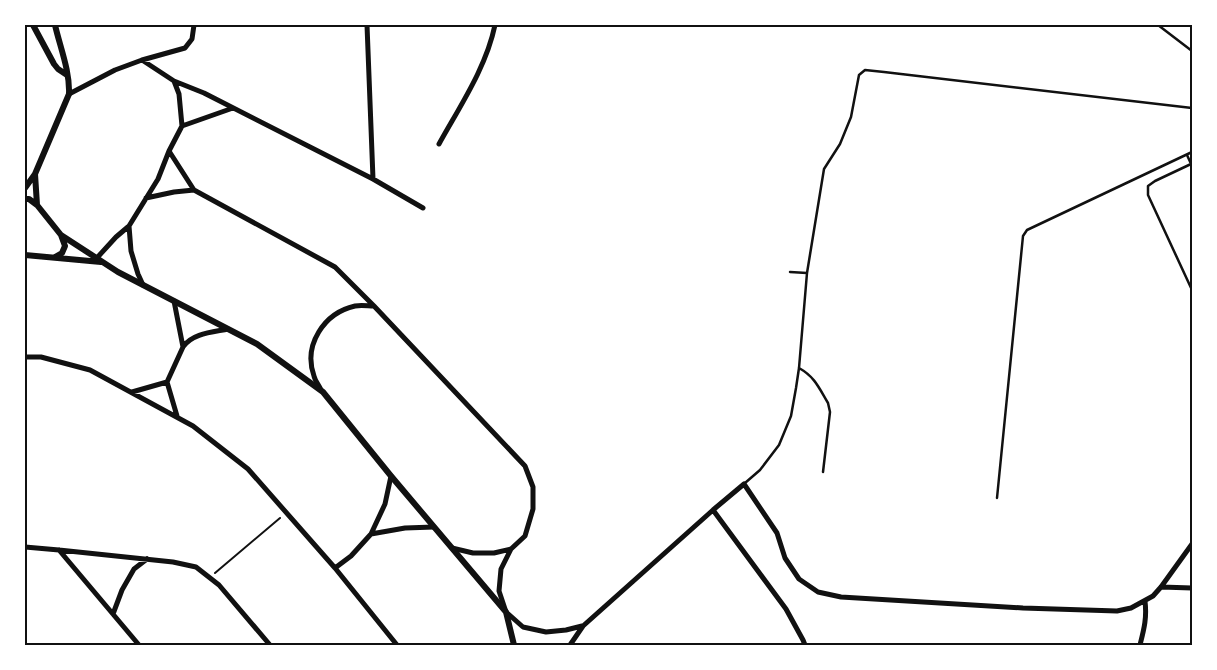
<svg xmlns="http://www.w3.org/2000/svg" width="1217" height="670" font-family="'Fira Sans Condensed',sans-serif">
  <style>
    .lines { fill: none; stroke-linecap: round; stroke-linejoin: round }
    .path { stroke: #111; stroke-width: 2 }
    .service { stroke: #111; stroke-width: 2.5 }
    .minor { stroke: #111; stroke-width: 5 }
    .tertiary { stroke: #111; stroke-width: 6 }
    .neatline { fill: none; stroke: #111; stroke-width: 2 }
  </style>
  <rect width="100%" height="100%" fill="#fff"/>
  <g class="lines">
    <path class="path" d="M 215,573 L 280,518"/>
    <path class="service" d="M 1158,25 L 1192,51
      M 1187,155 L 1192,166
      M 1191,164 L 1155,181 L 1148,186 L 1148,195 L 1192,290
      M 790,272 L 807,273
      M 799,368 C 815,377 819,388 828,403 L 830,412 L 823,472
      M 745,483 L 760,470 L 779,445 L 791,416 L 796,388 L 799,368 L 807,273 L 824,169 L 840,144 L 851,117 L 859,75 L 865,70 L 884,72 L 1192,108
      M 997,498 L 1023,236 L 1027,230 L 1192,152"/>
    <path class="minor" d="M 367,25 L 373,179
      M 142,60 L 185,48 L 192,39 L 194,25
      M 174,81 L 179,94 L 182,126
      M 69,94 L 115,70 L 142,60 L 174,81 L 204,93 L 373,179 L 423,208
      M 182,126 L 233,108
      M 439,144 C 460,106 486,68 495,25
      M 169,151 L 194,190 L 335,267 L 374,306 L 525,466 L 533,487 L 533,509 L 525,536 L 511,549 L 501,569 L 499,591 L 506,612 L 523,627 L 546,632 L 566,630 L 582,626
      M 146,198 L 174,192 L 194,190
      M 129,226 L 131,251 L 138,274 L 143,285
      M 95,260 L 116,237 L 129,226 L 158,179 L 169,151 L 182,126
      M 183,347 C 192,333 214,332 228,329
      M 25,357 L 41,357 L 90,370 L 193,426 L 248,469 L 335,568 L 397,645
      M 167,382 L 177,416
      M 321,390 C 319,385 315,381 314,376 C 303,345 324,313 355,306 C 361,305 368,306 374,306
      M 132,392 L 167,382 L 183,347 L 174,301
      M 713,510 L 786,609 L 803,640 L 805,645
      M 371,534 L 405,528 L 434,527
      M 25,547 L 59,550 L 173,562 L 196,567 L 219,585 L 270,645
      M 452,548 L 473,553 L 494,553 L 511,549
      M 59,550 L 139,645
      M 335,568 L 351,556 L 371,534 L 385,504 L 391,476
      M 1161,587 L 1192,588
      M 113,614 L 122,590 L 134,569 L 147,559
      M 570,645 L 583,626 L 713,510 L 744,484 L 777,533 L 785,558 L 799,579 L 818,592 L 841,597 L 1023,608 L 1117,611 L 1131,608 L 1153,596 L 1161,587 L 1192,544
      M 1140,645 C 1144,629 1147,618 1145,601"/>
    <path class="tertiary" d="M 33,25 L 54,64 L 58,69 L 67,75
      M 35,174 L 37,205 L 61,235 L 118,272 L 257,344 L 323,392 L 391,476 L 506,612 L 514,645
      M 25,188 L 35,174 L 69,94 C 70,71 60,47 55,25
      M 25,199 L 29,199 L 37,205
      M 25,255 L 101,262
      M 55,257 L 62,253 L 65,246 L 61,235"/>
  </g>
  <rect width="1217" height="670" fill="none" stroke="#ffffff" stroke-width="52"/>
  <rect x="26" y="26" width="1165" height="618" class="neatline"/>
</svg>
